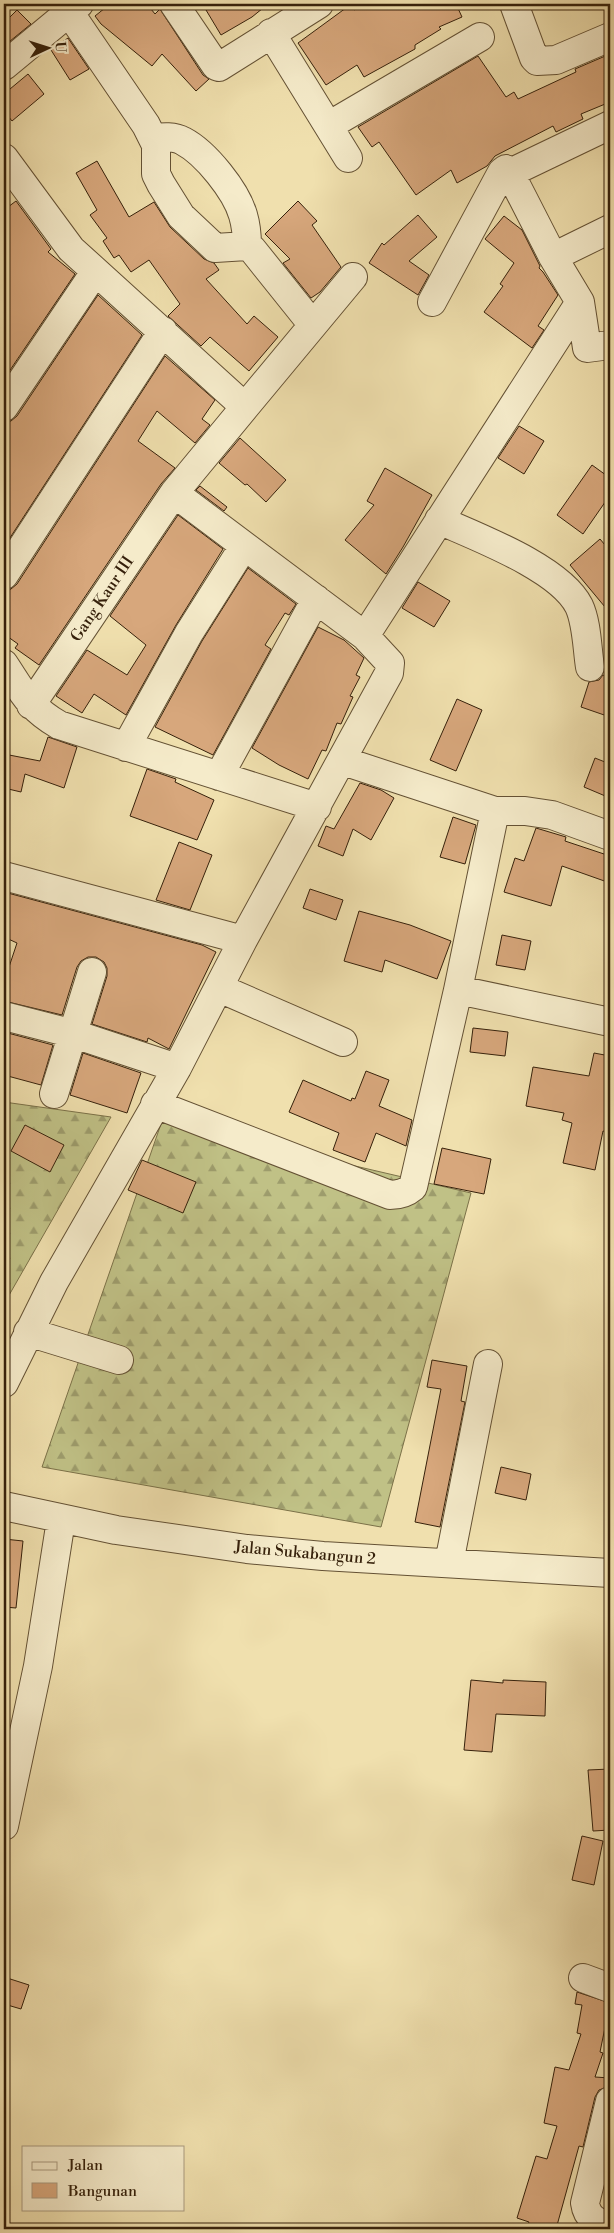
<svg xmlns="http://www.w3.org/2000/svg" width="614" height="2233" font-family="'Libre Bodoni',serif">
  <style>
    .forest { fill: url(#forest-firs); stroke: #7b7148 }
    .building { fill: #d7a77c; stroke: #36210b }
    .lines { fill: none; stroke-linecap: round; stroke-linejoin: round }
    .minor-casing { stroke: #645134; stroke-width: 30 }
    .minor { stroke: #f5ebca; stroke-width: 28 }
    .labels { text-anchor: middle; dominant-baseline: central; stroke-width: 4; stroke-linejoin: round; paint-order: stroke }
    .street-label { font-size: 16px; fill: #36210b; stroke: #f5ebca }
  </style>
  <defs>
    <pattern id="forest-firs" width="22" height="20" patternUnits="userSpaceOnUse" patternTransform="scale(1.25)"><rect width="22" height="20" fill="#c0c186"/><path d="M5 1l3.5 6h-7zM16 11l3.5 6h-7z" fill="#9d9c6c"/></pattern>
  </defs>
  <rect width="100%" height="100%" fill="#f0e0ae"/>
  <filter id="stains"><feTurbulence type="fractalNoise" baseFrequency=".004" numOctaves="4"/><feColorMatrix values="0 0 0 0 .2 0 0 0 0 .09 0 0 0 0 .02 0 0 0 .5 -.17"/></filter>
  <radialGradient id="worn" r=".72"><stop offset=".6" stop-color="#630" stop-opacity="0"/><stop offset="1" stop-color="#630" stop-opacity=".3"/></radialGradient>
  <path class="forest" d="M 4,1102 L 111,1117 L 4,1304 Z
    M 162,1121 L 471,1193 L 381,1527 L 42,1467 Z"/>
  <path class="building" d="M 110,4 L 147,4 L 155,14 L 160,9 L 203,75 L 209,79 L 196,91 L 162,54 L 152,66 L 101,24 L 95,16 Z
    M 217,4 L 268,4 L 252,17 L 221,35 L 206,10 Z
    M 364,4 L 456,4 L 462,17 L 439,27 L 441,29 L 415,45 L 415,49 L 364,77 L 357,65 L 326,85 L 298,43 L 350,5 L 354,10 Z
    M 17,10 L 31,24 L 4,46 L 4,23 Z
    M 68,38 L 89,69 L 70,80 L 51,50 Z
    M 610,54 L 610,102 L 581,114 L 583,119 L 556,132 L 553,126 L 495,156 L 487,166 L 457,183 L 451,170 L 416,195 L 379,142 L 372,147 L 358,127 L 478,56 L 506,97 L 514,92 L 518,99 L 576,72 L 575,69 Z
    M 28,74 L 44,94 L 12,121 L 4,111 L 4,94 Z
    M 97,161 L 129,217 L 154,202 L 170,227 L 204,259 L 214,263 L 219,270 L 206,279 L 247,324 L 254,316 L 278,337 L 249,371 L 210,337 L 201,346 L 168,316 L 180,304 L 149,260 L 131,272 L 119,255 L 114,258 L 103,241 L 107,238 L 90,215 L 97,210 L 76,173 Z
    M 16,201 L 51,249 L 48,252 L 75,274 L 4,379 L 4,210 Z
    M 298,201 L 317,221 L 312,225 L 341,267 L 320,292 L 311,298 L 283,263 L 290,259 L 265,234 Z
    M 418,215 L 437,237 L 409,261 L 429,275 L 418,295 L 369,263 L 382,243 L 384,245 Z
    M 504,216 L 522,230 L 540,266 L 539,268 L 543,272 L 558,295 L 538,326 L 544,330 L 532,348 L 484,312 L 503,286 L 500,284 L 514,263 L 485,239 Z
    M 98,295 L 142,335 L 4,547 L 4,422 L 11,421 L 17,416 Z
    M 165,356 L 215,400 L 202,419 L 210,425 L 195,443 L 157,411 L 138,441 L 175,468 L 161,484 L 39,665 L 15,648 L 18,644 L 4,634 L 4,591 L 11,589 L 17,584 Z
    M 519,426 L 544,441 L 524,474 L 498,458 Z
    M 240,438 L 286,480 L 266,502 L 247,484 L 245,485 L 219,463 Z
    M 592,465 L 610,478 L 610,495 L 583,534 L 557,515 Z
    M 385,468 L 432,495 L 403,547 L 386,574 L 345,540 L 374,505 L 367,501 Z
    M 200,486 L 227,507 L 224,511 L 196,490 Z
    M 178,515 L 223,549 L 176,625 L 126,715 L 94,694 L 82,713 L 56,696 L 87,650 L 127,675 L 146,645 L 110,616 Z
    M 600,539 L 610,551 L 610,613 L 570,565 Z
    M 248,568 L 296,604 L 289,615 L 285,613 L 265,645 L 271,649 L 213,755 L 155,727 L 202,641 Z
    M 418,582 L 450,601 L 434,627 L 402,608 Z
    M 318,627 L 344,640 L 364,658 L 356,675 L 360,677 L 350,696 L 353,697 L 341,724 L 337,723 L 326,751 L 322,750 L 308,779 L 279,765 L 252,748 Z
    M 603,675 L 610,678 L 610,717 L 581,707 L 589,682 L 599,680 Z
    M 457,699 L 482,710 L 456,771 L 430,760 Z
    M 48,737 L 77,747 L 64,788 L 25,774 L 21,792 L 4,788 L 4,754 L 40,761 Z
    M 595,758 L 610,764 L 610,798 L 584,787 Z
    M 147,769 L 176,779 L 175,782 L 214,800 L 197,840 L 130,816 Z
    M 360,783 L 381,790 L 394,798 L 371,840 L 353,829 L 343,856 L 318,846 L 326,826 L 334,829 Z
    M 453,817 L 476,825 L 465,864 L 440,857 Z
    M 536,828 L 566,837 L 565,841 L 610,856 L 610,883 L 562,866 L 551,906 L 504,892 L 515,858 L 524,861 Z
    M 179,842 L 212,855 L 190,910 L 156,900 Z
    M 310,889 L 343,900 L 336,920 L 303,908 Z
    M 4,892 L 202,945 L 216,952 L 169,1049 L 148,1038 L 147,1042 L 92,1024 L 107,976 L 107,968 L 104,962 L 96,957 L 88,957 L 81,961 L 77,967 L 62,1015 L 4,1001 L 4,972 L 7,973 L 17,943 L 4,937 Z
    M 359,911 L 410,925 L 451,941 L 437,979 L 385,960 L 382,972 L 344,961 Z
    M 502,935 L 531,941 L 525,970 L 496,965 Z
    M 473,1028 L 508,1032 L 505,1056 L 470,1052 Z
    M 4,1032 L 53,1045 L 41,1085 L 4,1075 Z
    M 83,1053 L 141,1073 L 127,1113 L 70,1095 Z
    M 594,1053 L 610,1056 L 610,1133 L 603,1131 L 595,1170 L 563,1163 L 572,1123 L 562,1120 L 564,1113 L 526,1106 L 533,1067 L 589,1076 Z
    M 366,1071 L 389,1080 L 379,1106 L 412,1120 L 406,1146 L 376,1133 L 365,1162 L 333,1150 L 339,1133 L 289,1112 L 303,1080 L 351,1101 L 352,1098 L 355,1099 Z
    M 25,1125 L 64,1145 L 50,1172 L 11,1151 Z
    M 442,1148 L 491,1159 L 484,1194 L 434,1184 Z
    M 142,1160 L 196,1182 L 183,1213 L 128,1190 Z
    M 432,1360 L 467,1366 L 461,1401 L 465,1402 L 440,1527 L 415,1522 L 441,1389 L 427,1387 Z
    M 501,1467 L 531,1474 L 526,1500 L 495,1493 Z
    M 4,1539 L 23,1541 L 16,1608 L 4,1607 Z
    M 471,1680 L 503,1683 L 503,1680 L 546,1682 L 545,1716 L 496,1714 L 492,1752 L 464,1750 Z
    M 610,1769 L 610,1830 L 593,1831 L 588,1770 Z
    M 582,1836 L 603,1841 L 594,1885 L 572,1880 Z
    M 4,1977 L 29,1985 L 21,2009 L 4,2004 Z
    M 577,1992 L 610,2003 L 600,2052 L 603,2053 L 595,2077 L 610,2078 L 610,2086 L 599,2090 L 595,2097 L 583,2147 L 579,2146 L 556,2229 L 526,2229 L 529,2222 L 517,2218 L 536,2156 L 547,2159 L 557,2126 L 544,2123 L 555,2067 L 569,2070 L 581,2034 L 577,2033 L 582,2005 L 575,2004 Z"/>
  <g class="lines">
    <defs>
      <path id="minor" d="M 174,4 L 216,66 L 219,67 L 319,4
        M 514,4 L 534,58 L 537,61 L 556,60 L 610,37
        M 69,12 L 146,125 L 156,145 L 156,174 L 161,184 L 181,216 L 215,248 L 247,246
        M 271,33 L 348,158
        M 4,66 L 79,4
        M 330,125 L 480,37
        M 153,138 C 163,137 174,136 183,141 C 206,153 236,191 243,215 C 246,225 247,235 247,246 L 252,249 L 312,324
        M 4,158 L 71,249 L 245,407 L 174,493 L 365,636 L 580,302
        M 510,173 L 610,125
        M 553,257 L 610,229
        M 432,302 L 502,172 L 506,169 L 510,173 L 553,257 L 580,302 L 587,348 L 610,345
        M 4,407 L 95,272
        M 245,407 L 353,277
        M 439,520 C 477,537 560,568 579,606 C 587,623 587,648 590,667
        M 4,575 L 163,331
        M 4,664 C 22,691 29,708 59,725 L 317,807
        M 31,705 L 174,493
        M 126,747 L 189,633 L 244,546
        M 343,761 L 495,811 L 525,811 L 552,815 L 610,836
        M 219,776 L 316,599
        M 4,876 L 243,940
        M 219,988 L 343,1042
        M 458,990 L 610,1022
        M 4,1016 L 74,1034 L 177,1068
        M 54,1094 L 92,972
        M 155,1104 L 390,1195 C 399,1195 406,1193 413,1187 L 458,990 L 495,811
        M 28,1332 L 119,1360
        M 4,1383 L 54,1282 L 177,1068 L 243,940 L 389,673 L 390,663 L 365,636
        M 4,1506 L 116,1530 L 247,1549 L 323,1556 L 610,1573
        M 449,1563 L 488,1364
        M 4,1826 L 38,1666 L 61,1520
        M 583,1978 L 610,1988
        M 610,2101 L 585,2203 C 587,2218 596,2222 610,2226"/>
    </defs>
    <use href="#minor" class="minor-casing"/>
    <use href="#minor" class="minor"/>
  </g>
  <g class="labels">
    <g class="street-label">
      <text transform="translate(102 599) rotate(-56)">Gang Kaur III</text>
      <text transform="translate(305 1553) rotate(5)">Jalan Sukabangun 2</text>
    </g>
  </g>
  <rect width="614" height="2233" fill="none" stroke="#f0e0ae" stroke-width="20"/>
  <rect x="5" y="5" width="604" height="2223" fill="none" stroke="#36210b" stroke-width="2.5"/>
  <rect x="10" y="10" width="594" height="2213" fill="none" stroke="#36210b"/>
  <rect x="22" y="2146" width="162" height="65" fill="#f5ebca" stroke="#a99a7e"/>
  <rect x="32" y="2162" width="25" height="8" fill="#f5ebca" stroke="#a99a7e"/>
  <text x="68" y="2170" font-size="15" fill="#36210b">Jalan</text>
  <rect x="32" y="2183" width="25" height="15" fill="#d7a77c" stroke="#a99a7e"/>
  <text x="68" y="2196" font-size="15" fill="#36210b">Bangunan</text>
  <g transform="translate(48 48) rotate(86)" stroke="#f5ebca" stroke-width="4" paint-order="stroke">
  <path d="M0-4L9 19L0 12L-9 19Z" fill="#36210b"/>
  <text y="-8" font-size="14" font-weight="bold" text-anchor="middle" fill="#36210b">U</text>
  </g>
  <rect width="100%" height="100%" filter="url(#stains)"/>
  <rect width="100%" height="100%" fill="url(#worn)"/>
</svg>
